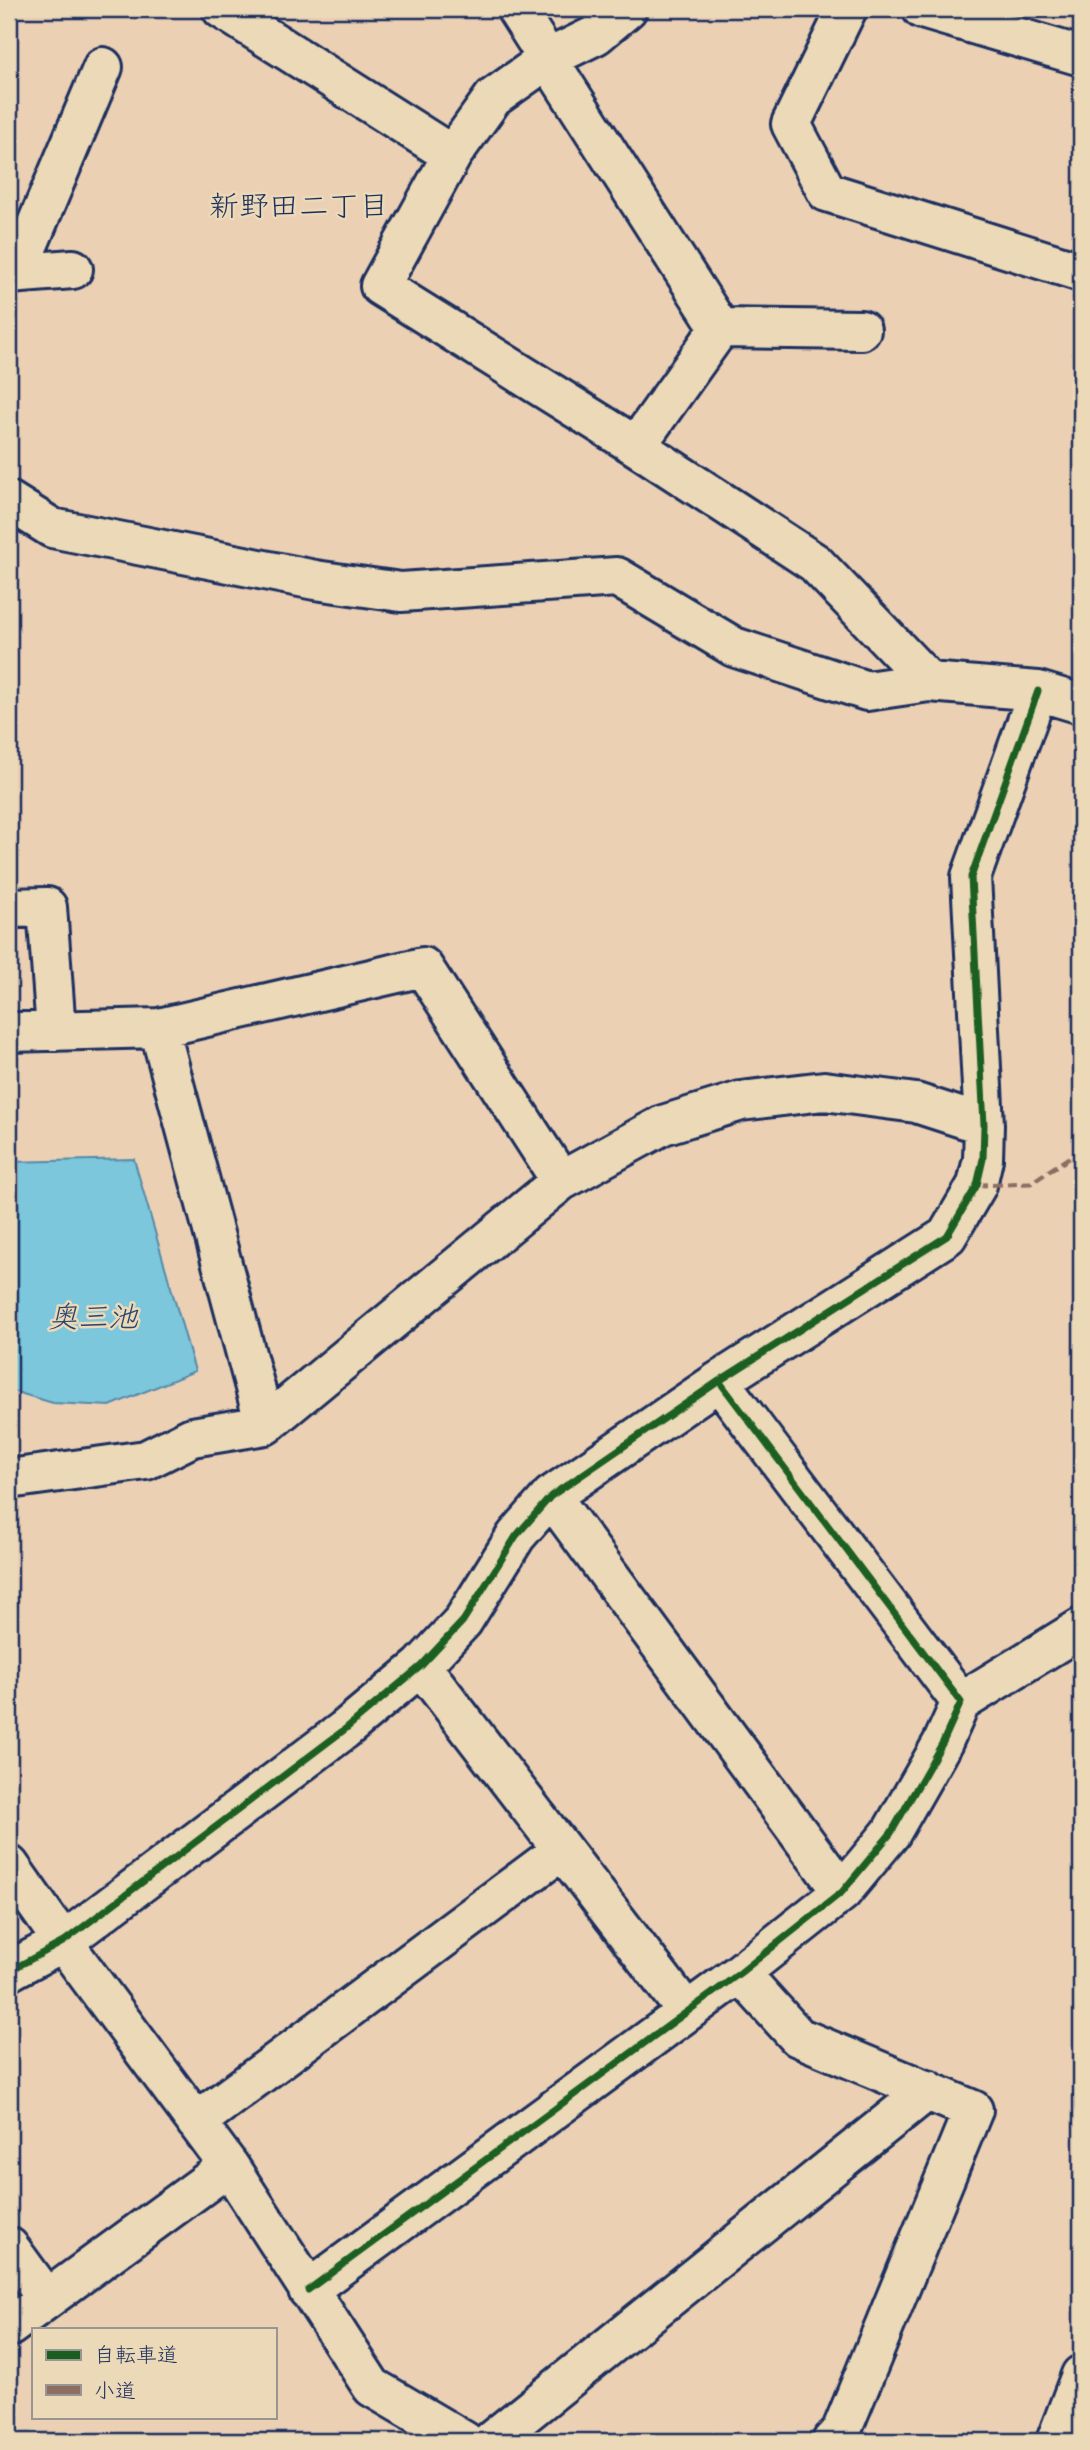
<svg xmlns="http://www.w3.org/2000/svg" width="1090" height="2450" font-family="'Indie Flower','Klee One',sans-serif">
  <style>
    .water { fill: #7bc7db; stroke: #558aa9; stroke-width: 2 }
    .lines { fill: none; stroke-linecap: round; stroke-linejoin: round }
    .street-casing { stroke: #1b2f5e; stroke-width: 44 }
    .street { stroke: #ecd9b7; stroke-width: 38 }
    .quiet { stroke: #8d6e63; stroke-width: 5; stroke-dasharray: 10 5; stroke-linecap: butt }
    .cycleway-casing { stroke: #ecd9b7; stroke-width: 11 }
    .cycleway { stroke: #1b5e20; stroke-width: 7 }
    .labels { text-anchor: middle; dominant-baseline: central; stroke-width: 5; stroke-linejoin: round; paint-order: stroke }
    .neighbourhood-label { font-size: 30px; fill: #1b2f5e; stroke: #ecd9b7 }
    .water-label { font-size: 30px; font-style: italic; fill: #294671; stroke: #ecd9b7 }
  </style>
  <rect width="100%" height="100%" fill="#ebd0b4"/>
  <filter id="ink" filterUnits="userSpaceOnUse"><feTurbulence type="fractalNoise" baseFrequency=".0143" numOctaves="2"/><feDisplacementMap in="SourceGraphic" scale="14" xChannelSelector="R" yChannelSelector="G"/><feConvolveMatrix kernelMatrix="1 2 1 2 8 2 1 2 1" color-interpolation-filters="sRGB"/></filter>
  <g filter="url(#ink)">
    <path class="water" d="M 134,1159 L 195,1371 L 110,1406 L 53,1403 L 9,1390 L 9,1162 Z"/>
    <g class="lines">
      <defs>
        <path id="street" d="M 222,9 L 452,155
          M 516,9 L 720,328
          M 627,9 L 596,35 L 549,58 L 493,98 L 452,155 L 380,286 L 636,446 L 815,563 L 929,682
          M 847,9 L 791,124 L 827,192 L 1081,272
          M 922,9 L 1081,56
          M 9,274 L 73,269
          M 16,274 L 103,67
          M 636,446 L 720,328 L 861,330
          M 9,501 L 52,528 L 315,580 L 401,592 L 617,577 L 734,647 L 867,691 L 929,682 L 1038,691 L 1081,704
          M 9,908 L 47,907 L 56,1031
          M 159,1028 L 265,1425
          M 9,1032 L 159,1028 L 423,967 L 561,1181
          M 9,1479 L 146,1460 L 192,1437 L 265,1425 L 561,1181 L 663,1125 L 741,1101 L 824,1091 L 916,1103 L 984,1125
          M 551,1496 L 842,1892
          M 421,1666 L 687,2012
          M 961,1702 L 1081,1628
          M 9,1865 L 63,1942 L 229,2166 L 372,2387 L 464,2441
          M 9,1971 L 63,1942 L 344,1730 L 421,1666 L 463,1621 L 516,1536 L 551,1496 L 719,1381 L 947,1236 L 977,1185 L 983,1159 L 984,1125 L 971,877 L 1038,691
          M 740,1973 L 798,2037 L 973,2110 L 841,2432 L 832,2441
          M 196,2122 L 562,1850
          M 9,2247 L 47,2299
          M 308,2290 L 740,1973 L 842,1892 L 891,1833 L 943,1742 L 961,1702 L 719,1381
          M 9,2327 L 229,2166
          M 491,2441 L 928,2090
          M 1056,2441 L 1081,2375"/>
      </defs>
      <use href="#street" class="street-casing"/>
      <use href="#street" class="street"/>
      <path class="quiet" d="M 977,1185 L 1031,1183 L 1081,1150"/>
      <defs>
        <path id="cycleway" d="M 9,1971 L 63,1942 L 344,1730 L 421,1666 L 463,1621 L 516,1536 L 551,1496 L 719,1381 L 947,1236 L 977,1185 L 983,1159 L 984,1125 L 971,877 L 1038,691
          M 308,2290 L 740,1973 L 842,1892 L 891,1833 L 943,1742 L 961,1702 L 719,1381"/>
      </defs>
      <use href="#cycleway" class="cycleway-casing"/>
      <use href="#cycleway" class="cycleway"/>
    </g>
  </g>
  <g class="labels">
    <g class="neighbourhood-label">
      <text x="299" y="209">新野田二丁目</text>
    </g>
    <g class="water-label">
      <text x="93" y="1320">奥三池</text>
    </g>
  </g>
  <rect width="1090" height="2450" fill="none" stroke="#ecd9b7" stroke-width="35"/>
  <rect x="18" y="18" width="1055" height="2415" fill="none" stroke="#1b2f5e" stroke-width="2.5" filter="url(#ink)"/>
  <rect x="32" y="2328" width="245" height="91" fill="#ecd9b7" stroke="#989593" stroke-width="2"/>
  <rect x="46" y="2350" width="35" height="10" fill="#1b5e20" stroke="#989593" stroke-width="2"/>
  <text x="94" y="2362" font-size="21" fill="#1b2f5e">自転車道</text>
  <rect x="46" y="2385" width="35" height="10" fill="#8d6e63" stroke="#989593" stroke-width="2"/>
  <text x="94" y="2398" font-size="21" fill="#1b2f5e">小道</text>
</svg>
